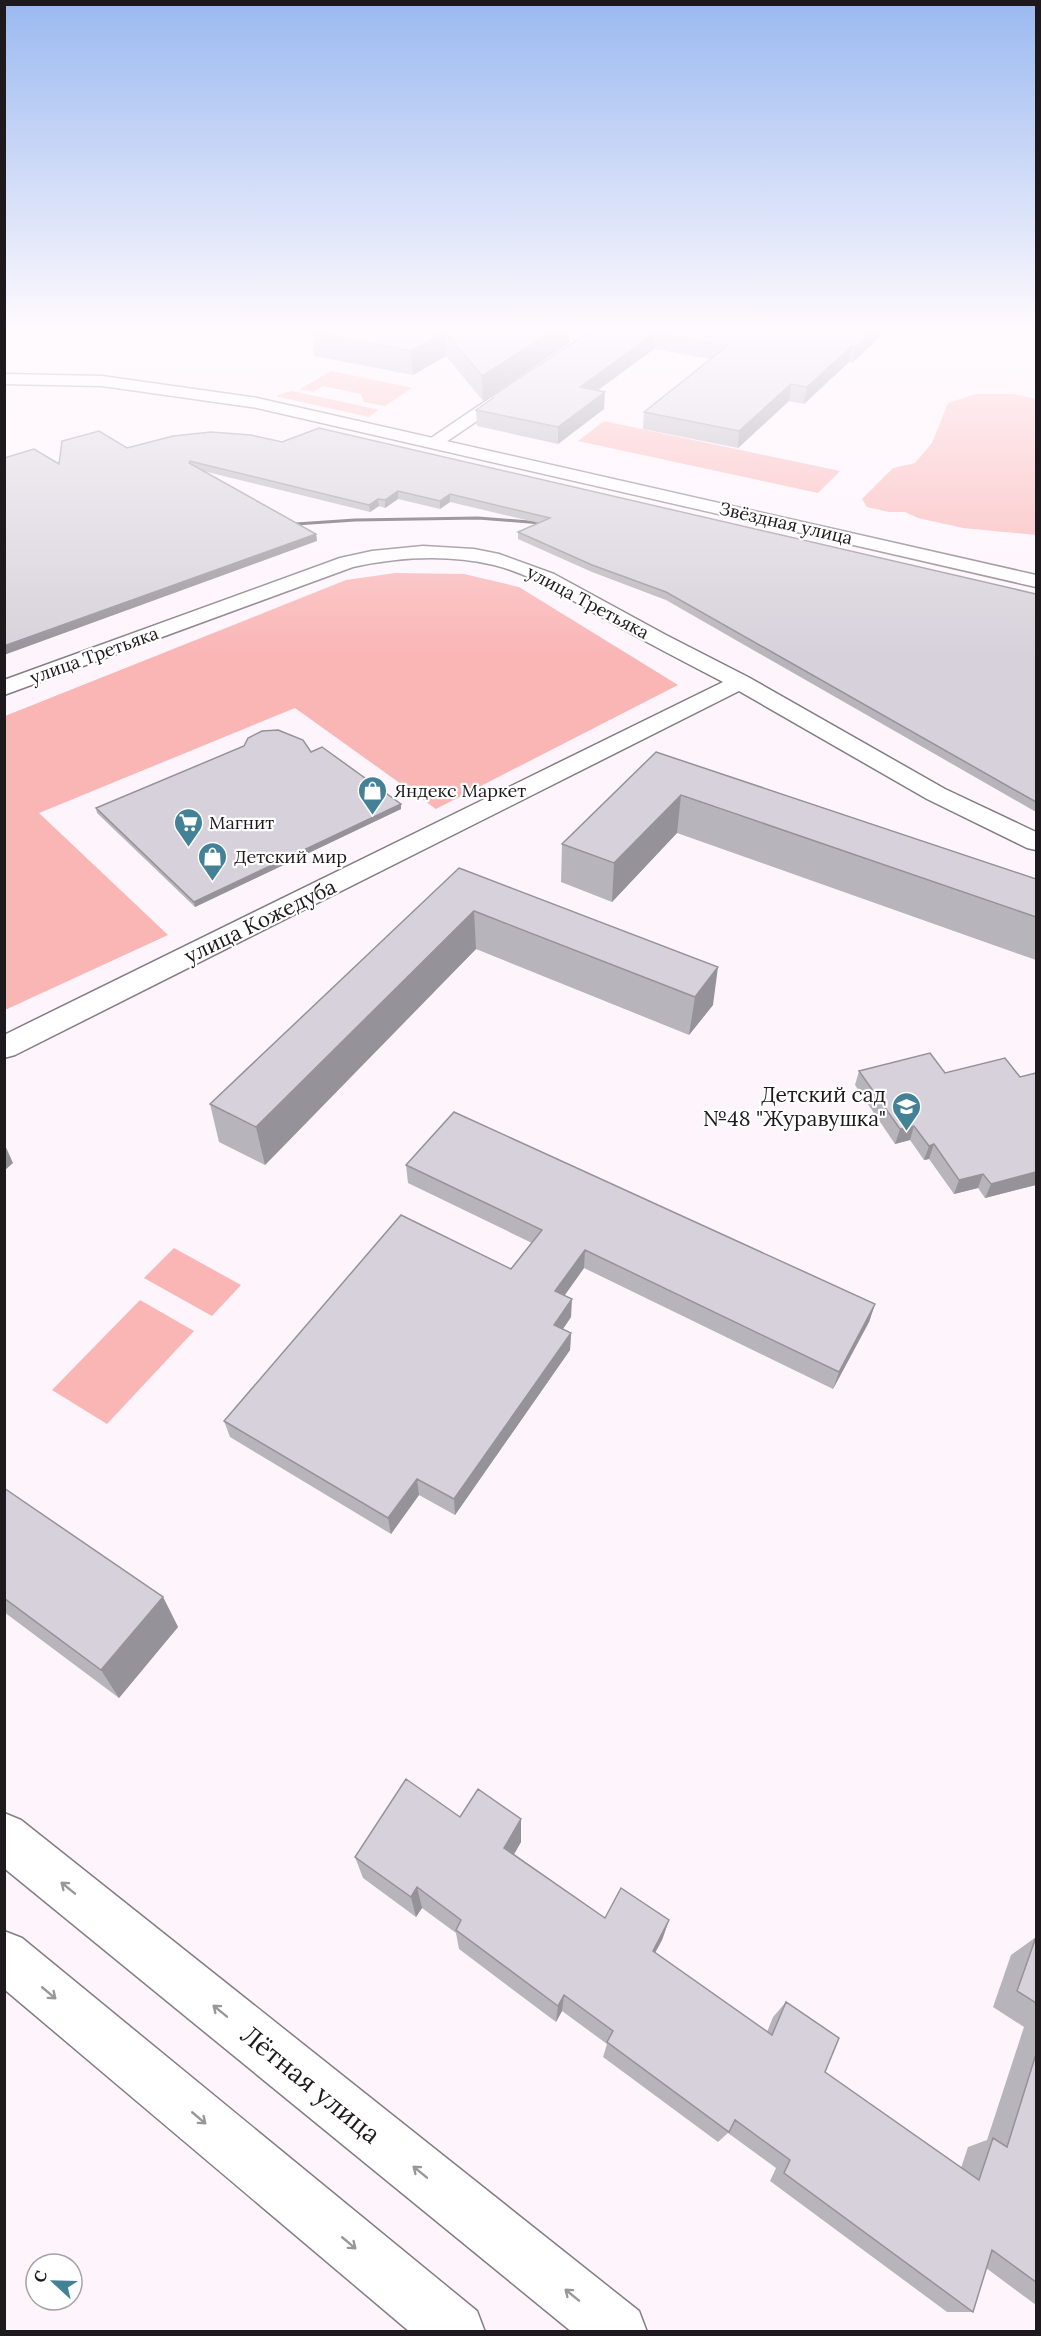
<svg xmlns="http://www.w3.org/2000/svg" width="1041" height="2336" font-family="Lora,serif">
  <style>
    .green { fill: #fab5b5 }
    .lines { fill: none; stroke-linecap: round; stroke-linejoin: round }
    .minor-casing { stroke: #857c83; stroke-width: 3 }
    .major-casing { stroke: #857c83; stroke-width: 3 }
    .minor { fill: #fff; fill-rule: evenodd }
    .major { fill: #fff; fill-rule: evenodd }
    .rail { stroke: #585257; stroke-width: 3 }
    .wall { fill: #b8b4bb }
    .shaded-wall { fill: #969299 }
    .building { fill: #d6d1da; stroke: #969299; stroke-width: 1.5 }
    .oneway { stroke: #999899 }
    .labels { text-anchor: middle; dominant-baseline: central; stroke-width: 4.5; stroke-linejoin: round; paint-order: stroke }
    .far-street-label { font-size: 18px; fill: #1d191c; stroke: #fff }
    .far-poi-label { font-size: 18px; fill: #1d191c; stroke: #fff; text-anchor: start }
    .street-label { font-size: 21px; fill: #1d191c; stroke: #fff }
    .poi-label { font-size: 21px; fill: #1d191c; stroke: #fff; text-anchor: end }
    .near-street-label { font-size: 26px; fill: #1d191c; stroke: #fff }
  </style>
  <rect width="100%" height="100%" fill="#fef5fc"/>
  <path class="green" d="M 331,371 L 409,387 L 412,388 L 385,406 L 364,402 L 361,394 L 323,386 L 313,392 L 300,389 Z
    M 292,391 L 375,409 L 378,410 L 369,417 L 275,396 Z
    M 976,394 L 1013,394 L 1036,399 L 1036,535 L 963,528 L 918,518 L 905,512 L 889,512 L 867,507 L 862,499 L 893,468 L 915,463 L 932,443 L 948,403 Z
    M 604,421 L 840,471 L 818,493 L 578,441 Z
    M 395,573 L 464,574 L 519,587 L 678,685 L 436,809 L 295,708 L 39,813 L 168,935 L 5,1010 L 5,716 L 346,580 Z
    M 174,1248 L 241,1285 L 212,1316 L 144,1278 Z
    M 140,1300 L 194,1331 L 107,1424 L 52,1390 Z"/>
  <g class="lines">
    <defs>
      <path id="minor" d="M 514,384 L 522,389 L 520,392 L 440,446 L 428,446 L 425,442 L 508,386 Z
        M 423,546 L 474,549 L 499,554 L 554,574 L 666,635 L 748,677 L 945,789 L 1036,832 L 1036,850 L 1027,848 L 927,799 L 739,691 L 15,1055 L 4,1058 L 4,1035 L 723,682 C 683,661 644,641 605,619 C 569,599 534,575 494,565 C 447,554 399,557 353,567 L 4,695 L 4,680 L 340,558 L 372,551 Z
        M 4,1813 L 21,1820 L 639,2311 L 647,2332 L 572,2332 L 4,1868 Z
        M 4,1931 L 22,1938 L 477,2311 L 485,2332 L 410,2332 L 4,1989 Z"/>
      <path id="major" d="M 4,374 L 102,376 L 257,398 L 1036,575 L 1036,587 L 257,408 L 102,386 L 4,384 Z"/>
    </defs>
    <use href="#minor" class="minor-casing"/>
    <use href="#major" class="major-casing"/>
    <use href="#minor" class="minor"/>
    <use href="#major" class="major"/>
    <path class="rail" d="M 281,525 L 355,520 L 478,518 L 554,524"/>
  </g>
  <path class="wall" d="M 312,332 L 569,332 L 569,343 L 483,401 L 446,356 L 413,375 L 314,356 Z
    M 589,332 L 880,337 L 852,363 L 849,362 L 804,404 L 789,401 L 738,448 L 643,429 L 644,412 L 710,359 L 654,349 L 597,391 L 604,409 L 558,444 L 477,426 L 476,410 L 492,399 L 492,396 Z
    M 282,442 L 1036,594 L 1036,812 L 666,600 L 592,572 L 518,539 L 518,532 L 539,523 L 450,502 L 440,509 L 398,499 L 385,508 L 379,506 L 370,512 L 203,471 L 316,534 L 317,541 L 59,464 L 127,448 Z
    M 311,752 L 401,804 L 401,809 L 195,907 L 97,813 L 96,808 Z
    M 656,752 L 1036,879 L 1036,960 L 677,833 L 612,902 L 561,882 L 562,844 Z
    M 459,868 L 713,1005 L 689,1035 L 476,949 L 265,1165 L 219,1142 L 210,1104 Z
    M 859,1071 L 945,1073 L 1036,1185 L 985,1198 L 978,1188 L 954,1194 L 929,1159 L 924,1160 L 910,1140 L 895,1144 L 855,1085 Z
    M 406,1165 L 875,1304 L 869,1322 L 833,1389 L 584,1268 L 564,1296 L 571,1317 L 563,1329 L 571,1333 L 570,1350 L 455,1515 L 419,1495 L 391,1534 L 230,1437 L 224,1421 L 511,1269 L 532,1243 L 408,1183 Z
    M 4,1488 L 163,1597 L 178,1627 L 119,1698 L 4,1612 Z
    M 460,1817 L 521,1819 L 521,1842 L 514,1854 L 605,1918 L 669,1920 L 662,1940 L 655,1953 L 767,2032 L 773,2017 L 786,2002 L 825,2072 L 961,2168 L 968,2147 L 987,2140 L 1024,2027 L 993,2007 L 1011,1955 L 1036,1937 L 1036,2305 L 986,2268 L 973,2312 L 947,2312 L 770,2181 L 776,2168 L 728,2133 L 718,2142 L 603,2057 L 607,2044 L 562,2011 L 556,2022 L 459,1949 L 456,1933 L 422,1908 L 416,1917 L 363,1878 L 355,1857 Z"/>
  <path class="shaded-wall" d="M 445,332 L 446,356 L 413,375 L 411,351 Z
    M 551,332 L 569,332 L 569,343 L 483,401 L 482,376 Z
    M 872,332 L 881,332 L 880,337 L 852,363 L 855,347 Z
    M 655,333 L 654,349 L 579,404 L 580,387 Z
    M 852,346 L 849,362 L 804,404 L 807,387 Z
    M 791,384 L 789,401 L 738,448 L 739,431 Z
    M 605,392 L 604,409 L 558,444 L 558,427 Z
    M 398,491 L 398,499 L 385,508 L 385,500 Z
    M 450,494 L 450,502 L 440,509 L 440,501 Z
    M 378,499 L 379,506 L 370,512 L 369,505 Z
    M 316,534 L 317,541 L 4,655 L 4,646 Z
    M 681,795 L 677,833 L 612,902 L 614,863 Z
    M 401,804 L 401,809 L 195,907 L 194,902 Z
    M 474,911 L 476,949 L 265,1165 L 256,1127 Z
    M 718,967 L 713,1005 L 689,1035 L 695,997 Z
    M 914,1126 L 910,1140 L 895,1144 L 900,1129 Z
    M 4,1143 L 13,1163 L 4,1171 Z
    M 934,1144 L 929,1159 L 924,1160 L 929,1146 Z
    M 1036,1162 L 1036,1185 L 985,1198 L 991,1184 Z
    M 983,1174 L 978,1188 L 954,1194 L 959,1180 Z
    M 585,1250 L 584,1268 L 555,1309 L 555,1291 Z
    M 572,1299 L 571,1317 L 554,1342 L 554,1325 Z
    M 875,1304 L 869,1322 L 833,1389 L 839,1372 Z
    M 571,1333 L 570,1350 L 455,1515 L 454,1499 Z
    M 417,1479 L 419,1495 L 391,1534 L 388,1518 Z
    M 163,1597 L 178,1627 L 119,1698 L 101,1670 Z
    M 521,1819 L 521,1842 L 505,1870 L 504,1848 Z
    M 417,1887 L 422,1908 L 416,1917 L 411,1897 Z
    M 669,1920 L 662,1940 L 646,1969 L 653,1951 Z
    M 564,1995 L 562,2011 L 556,2022 L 558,2006 Z"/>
  <path class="building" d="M 312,332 L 551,332 L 482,376 L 445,332 L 411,351 Z
    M 589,332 L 872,332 L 855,347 L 852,346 L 807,387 L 791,384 L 739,431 L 644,412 L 727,346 L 655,333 L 580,387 L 605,392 L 558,427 L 476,410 L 493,398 L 492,396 Z
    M 319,428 L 1036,594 L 1036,802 L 666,592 L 592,565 L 518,532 L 550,518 L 450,494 L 440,501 L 398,491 L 385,500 L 378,499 L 369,505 L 190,461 L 189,463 L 316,534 L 4,646 L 4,458 L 34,449 L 59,464 L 62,441 L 99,431 L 127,448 L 173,436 L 211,432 L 251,435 L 282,442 Z
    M 278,730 L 303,740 L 311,752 L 322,747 L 401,804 L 194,902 L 96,808 L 244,746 L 248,738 L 262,731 Z
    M 656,752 L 1036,879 L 1036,917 L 681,795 L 614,863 L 562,844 Z
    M 459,868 L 718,967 L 695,997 L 474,911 L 256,1127 L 210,1104 Z
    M 930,1053 L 945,1073 L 1005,1058 L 1020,1077 L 1036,1073 L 1036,1172 L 991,1184 L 983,1174 L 959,1180 L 934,1144 L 929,1146 L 914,1126 L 900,1129 L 859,1071 Z
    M 454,1112 L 875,1304 L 839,1372 L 585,1250 L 555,1291 L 572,1299 L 554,1325 L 571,1333 L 454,1499 L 417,1479 L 388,1518 L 224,1421 L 401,1215 L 511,1269 L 542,1230 L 406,1165 Z
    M 4,1488 L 163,1597 L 101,1670 L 4,1598 Z
    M 406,1779 L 460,1817 L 478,1789 L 521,1819 L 504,1848 L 605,1918 L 621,1888 L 669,1920 L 653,1951 L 772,2035 L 786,2002 L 839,2038 L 825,2072 L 979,2180 L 993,2138 L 1007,2147 L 1036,2054 L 1036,2282 L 992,2250 L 973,2312 L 784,2173 L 790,2160 L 735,2120 L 729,2132 L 607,2042 L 613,2031 L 564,1995 L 558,2006 L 456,1930 L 461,1920 L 417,1887 L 411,1897 L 355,1857 Z
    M 1036,1937 L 1036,2003 L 1017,1991 Z"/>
  <defs><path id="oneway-shaft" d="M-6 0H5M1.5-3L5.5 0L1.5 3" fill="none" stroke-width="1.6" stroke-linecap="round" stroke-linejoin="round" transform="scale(1.5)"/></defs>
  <g class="oneway">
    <use href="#oneway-shaft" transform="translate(68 1888) rotate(-141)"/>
    <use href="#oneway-shaft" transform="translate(49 1993) rotate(40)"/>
    <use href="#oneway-shaft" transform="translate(220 2011) rotate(-141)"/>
    <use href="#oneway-shaft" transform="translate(199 2118) rotate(40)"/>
    <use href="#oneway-shaft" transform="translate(420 2172) rotate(-141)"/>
    <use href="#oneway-shaft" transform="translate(349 2243) rotate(40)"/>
    <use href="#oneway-shaft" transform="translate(572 2295) rotate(-141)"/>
  </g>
  <linearGradient id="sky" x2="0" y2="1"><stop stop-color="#9ab9f0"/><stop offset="0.5" stop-color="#fffafe"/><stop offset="1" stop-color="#fffafe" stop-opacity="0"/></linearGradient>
  <rect width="1041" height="659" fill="url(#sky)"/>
  <defs>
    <symbol id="shop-pin" viewBox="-11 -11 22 30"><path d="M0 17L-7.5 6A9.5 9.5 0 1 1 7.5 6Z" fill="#438296" stroke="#fff"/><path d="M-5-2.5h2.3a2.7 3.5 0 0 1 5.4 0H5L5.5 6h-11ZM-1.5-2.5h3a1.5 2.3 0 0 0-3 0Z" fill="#fff"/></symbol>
    <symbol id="supermarket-pin" viewBox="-11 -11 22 30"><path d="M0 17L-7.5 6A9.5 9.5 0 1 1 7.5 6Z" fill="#438296" stroke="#fff"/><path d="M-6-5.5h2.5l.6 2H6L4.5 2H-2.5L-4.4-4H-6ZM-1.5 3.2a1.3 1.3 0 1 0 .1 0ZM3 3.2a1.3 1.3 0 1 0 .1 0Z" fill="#fff"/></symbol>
    <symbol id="school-pin" viewBox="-11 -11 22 30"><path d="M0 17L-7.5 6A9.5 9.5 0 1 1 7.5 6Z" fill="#438296" stroke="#fff"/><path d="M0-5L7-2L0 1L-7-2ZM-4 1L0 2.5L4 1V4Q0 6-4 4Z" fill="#fff"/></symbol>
  </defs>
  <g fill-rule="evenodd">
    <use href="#shop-pin" x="356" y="774" width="33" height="45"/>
    <use href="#supermarket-pin" x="172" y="806" width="33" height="45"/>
    <use href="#shop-pin" x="196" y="840" width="33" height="45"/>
    <use href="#school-pin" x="890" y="1090" width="33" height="45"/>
  </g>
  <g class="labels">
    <g class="far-street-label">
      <text transform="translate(786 523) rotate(13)">Звёздная улица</text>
      <text transform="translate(588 602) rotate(28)">улица Третьяка</text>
      <text transform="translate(94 655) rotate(-20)">улица Третьяка</text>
    </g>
    <g class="far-poi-label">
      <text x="394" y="790">Яндекс Маркет</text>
      <text x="209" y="822">Магнит</text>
      <text x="234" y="856">Детский мир</text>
    </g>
    <g class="street-label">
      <text transform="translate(260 921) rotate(-26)">улица Кожедуба</text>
    </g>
    <g class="poi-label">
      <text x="886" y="1094">Детский сад<tspan x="886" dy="24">№48 "Журавушка"</tspan></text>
    </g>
    <g class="near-street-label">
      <text transform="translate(311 2084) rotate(39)">Лётная улица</text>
    </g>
  </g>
  <rect width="1041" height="2336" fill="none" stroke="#1d191c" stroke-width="12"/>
  <g transform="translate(54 2282) rotate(292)"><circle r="28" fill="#ffffff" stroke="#a5a3a4" stroke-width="1.5"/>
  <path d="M0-4.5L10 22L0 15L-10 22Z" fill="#438296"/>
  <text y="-9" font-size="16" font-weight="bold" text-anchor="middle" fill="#1d191c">С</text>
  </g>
</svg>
